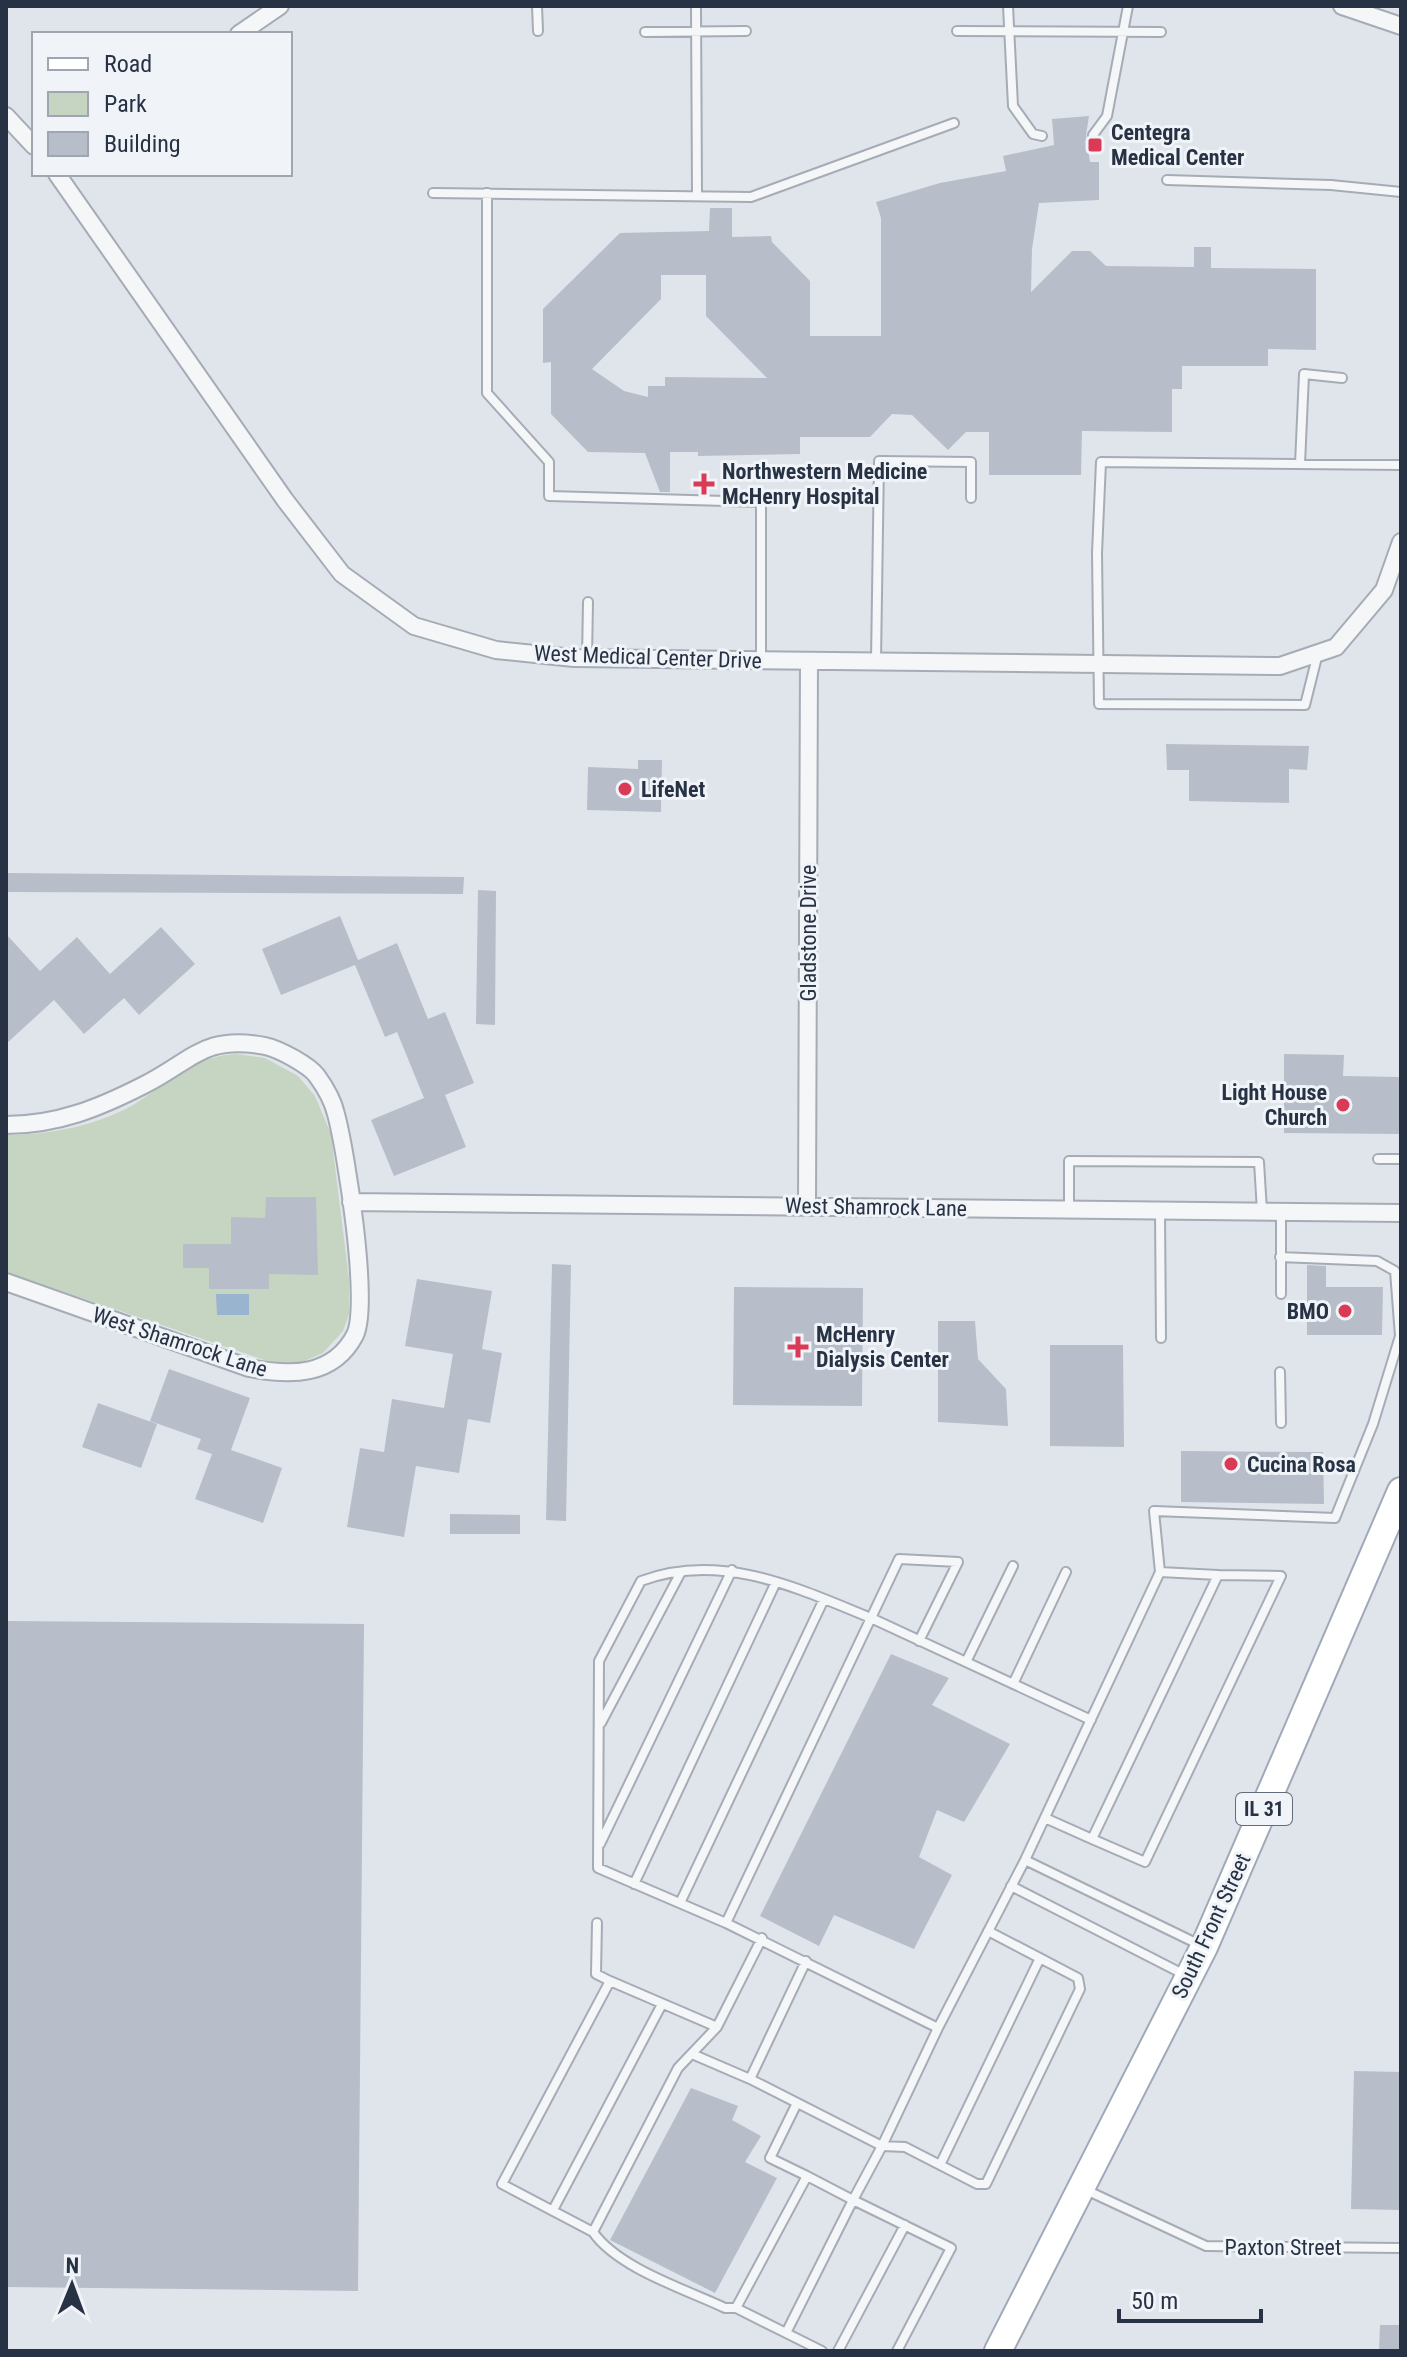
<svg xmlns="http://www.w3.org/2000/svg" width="1407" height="2357" font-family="'Roboto Condensed',sans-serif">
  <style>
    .green { fill: #c6d5c1 }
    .water { fill: #98b4ce }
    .building { fill: #b7bec9; fill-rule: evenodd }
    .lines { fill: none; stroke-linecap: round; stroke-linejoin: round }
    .service-casing { stroke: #a5acb6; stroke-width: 12 }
    .minor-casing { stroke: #a5acb6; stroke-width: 20 }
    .primary-casing { stroke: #9fa9b8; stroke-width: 30 }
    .service { stroke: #f4f6f8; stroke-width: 8 }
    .minor { stroke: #f4f6f8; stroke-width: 16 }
    .primary { stroke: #fff; stroke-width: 26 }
    .poi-dot { fill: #db3a56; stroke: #f0f4f8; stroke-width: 3 }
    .labels { text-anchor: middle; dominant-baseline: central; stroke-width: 6; stroke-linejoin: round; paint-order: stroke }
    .shield { fill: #f0f4f8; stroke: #636c7a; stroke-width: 2 }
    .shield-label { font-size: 20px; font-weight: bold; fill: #273244 }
    .poi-label { font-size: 22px; font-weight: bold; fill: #273244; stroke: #f0f4f8; text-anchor: start }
    .street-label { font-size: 22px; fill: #273244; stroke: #f0f4f8 }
  </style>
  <rect width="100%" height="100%" fill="#e0e5eb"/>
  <path class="green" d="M 237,1054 L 265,1058 L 298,1076 L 315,1096 L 331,1134 L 349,1279 L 349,1314 L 343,1331 L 323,1353 L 300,1363 L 276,1364 L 6,1272 L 6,1135 C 48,1135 96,1126 133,1105 C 169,1083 193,1056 237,1054 Z"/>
  <path class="water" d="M 216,1294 L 249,1294 L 249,1315 L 217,1315 Z"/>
  <path class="building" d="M 1089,116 L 1086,135 L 1090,162 L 1099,162 L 1099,200 L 1039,203 L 1032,249 L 1031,292 L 1072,251 L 1090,251 L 1106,266 L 1194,267 L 1194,247 L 1211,247 L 1211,268 L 1316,269 L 1316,350 L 1268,349 L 1268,366 L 1182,366 L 1182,389 L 1172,389 L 1172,432 L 1082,431 L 1081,475 L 989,475 L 989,432 L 966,432 L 948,450 L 912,415 L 892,414 L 870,437 L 800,437 L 800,454 L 698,456 L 698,452 L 670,452 L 670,492 L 660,492 L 645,453 L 588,452 L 551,414 L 551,362 L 543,363 L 543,309 L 620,233 L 709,231 L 710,208 L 732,208 L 732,237 L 771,236 L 772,242 L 810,281 L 810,336 L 881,336 L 881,218 L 876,202 L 940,183 L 1006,171 L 1003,156 L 1054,145 L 1052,119 ZM 661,275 L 706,275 L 706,316 L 767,378 L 665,377 L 665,386 L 648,386 L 648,397 L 624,391 L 592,369 L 661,299 Z
    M 1166,744 L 1309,746 L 1307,770 L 1289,769 L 1289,803 L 1189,801 L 1189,770 L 1167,770 Z
    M 638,760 L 662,760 L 661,812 L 587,810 L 588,767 L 638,769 Z
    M 6,873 L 464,877 L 463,894 L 6,892 Z
    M 478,890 L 496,891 L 495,1025 L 476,1024 Z
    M 340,916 L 358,960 L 397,943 L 428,1019 L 445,1012 L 474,1083 L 445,1095 L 466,1147 L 394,1176 L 371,1120 L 424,1098 L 397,1032 L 385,1037 L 355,965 L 281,995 L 262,949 Z
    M 161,927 L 195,964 L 139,1015 L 124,998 L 84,1034 L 54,1000 L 6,1044 L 6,934 L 40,971 L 77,937 L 110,974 Z
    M 1284,1054 L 1344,1055 L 1343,1076 L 1401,1077 L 1401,1134 L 1284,1133 Z
    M 266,1197 L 316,1197 L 318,1275 L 269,1274 L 269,1289 L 209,1289 L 209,1268 L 183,1268 L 183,1244 L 231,1244 L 231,1217 L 265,1218 Z
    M 552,1264 L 571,1265 L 566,1521 L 546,1520 Z
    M 1307,1265 L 1326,1266 L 1326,1287 L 1383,1287 L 1382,1335 L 1307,1335 Z
    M 417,1279 L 492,1291 L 482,1349 L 502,1353 L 490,1423 L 468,1419 L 459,1473 L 416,1466 L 404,1537 L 347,1527 L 360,1448 L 384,1452 L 392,1399 L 444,1408 L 453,1354 L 405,1346 Z
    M 734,1287 L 863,1288 L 862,1406 L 733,1405 Z
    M 938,1321 L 975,1321 L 978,1359 L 1006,1389 L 1008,1426 L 938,1422 Z
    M 1050,1345 L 1123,1345 L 1124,1447 L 1050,1446 Z
    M 169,1369 L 250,1398 L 231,1450 L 282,1468 L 263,1523 L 195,1499 L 212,1454 L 197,1449 L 201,1439 L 150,1421 Z
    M 98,1403 L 157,1424 L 141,1468 L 82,1447 Z
    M 1181,1451 L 1323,1452 L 1324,1504 L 1181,1502 Z
    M 450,1514 L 520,1515 L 520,1534 L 450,1534 Z
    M 6,1621 L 364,1624 L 358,2291 L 6,2287 Z
    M 891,1654 L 949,1678 L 932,1705 L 1010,1744 L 964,1822 L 937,1810 L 919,1857 L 952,1875 L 914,1949 L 834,1915 L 819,1946 L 760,1916 Z
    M 1354,2071 L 1401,2072 L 1401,2210 L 1351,2209 Z
    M 691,2088 L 738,2106 L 732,2120 L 761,2136 L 745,2162 L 777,2178 L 715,2293 L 610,2240 Z
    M 1380,2325 L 1401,2325 L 1401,2351 L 1379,2351 Z"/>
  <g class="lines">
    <defs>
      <path id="service" d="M 537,6 L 538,31
        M 696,6 L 697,194
        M 1008,6 L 1013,106 L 1033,134 L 1042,136
        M 957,31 L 1161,32
        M 645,32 L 746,31
        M 1093,135 L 1107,116 L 1128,6
        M 1167,180 L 1331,185 L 1401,192
        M 433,193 L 751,197 L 954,123
        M 487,193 L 487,393 L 549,462 L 549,496 L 761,502 L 761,660
        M 1300,464 L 1304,374 L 1342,378
        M 1318,653 L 1305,705 L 1099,704 L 1097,553 L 1101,462 L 1401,465
        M 587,658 L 588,602
        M 876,661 L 879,461 L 971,462 L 971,498
        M 1378,1159 L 1401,1159
        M 1069,1209 L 1069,1161 L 1259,1162 L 1262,1211
        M 1160,1211 L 1161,1338
        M 1281,1212 L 1281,1294
        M 1280,1372 L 1281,1423
        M 966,1662 L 1013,1566
        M 1013,1684 L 1066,1572
        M 1091,1720 L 871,1618 L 726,1923 L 938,2028 L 1025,1860 L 1160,1572 L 1154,1511 L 1335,1518 L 1373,1424 L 1400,1336 L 1395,1271 L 1377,1261 L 1280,1257
        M 601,1723 L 681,1572
        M 1045,1818 L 1092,1839 L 1218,1575 L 1160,1572
        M 1092,1839 L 1145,1862 L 1281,1576 L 1218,1575
        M 600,1844 L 732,1570
        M 1025,1860 L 1200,1945
        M 634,1884 L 776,1582
        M 1011,1886 L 1185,1975
        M 680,1903 L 824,1599
        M 597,1923 L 596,1974 L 610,1981
        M 726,1923 L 598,1868 L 599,1661 L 641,1581 C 721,1551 797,1588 871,1618 L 899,1559 L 958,1562 L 919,1641
        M 717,2027 L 610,1981 L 502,2184 L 593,2232 L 678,2068 L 717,2027 L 762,1938
        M 938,2028 L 882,2146 L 905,2147 L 977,2184 L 986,2184 L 1080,1989 L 1078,1978 L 988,1931
        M 692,2054 L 750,2079 L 806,1961
        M 797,2103 L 770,2158 L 807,2176
        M 940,2165 L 1040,1958
        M 1086,2190 L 1206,2246 L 1401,2248
        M 553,2210 L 661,2006
        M 593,2232 C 618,2268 685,2289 725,2308 L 736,2308 L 807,2176 L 853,2200 L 882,2146 L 750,2079
        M 736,2308 L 786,2333 L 853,2200 L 951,2248 L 897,2351
        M 786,2333 L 822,2351
        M 838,2351 L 905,2225"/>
      <path id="minor" d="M 1342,6 L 1401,26
        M 239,34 L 280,6
        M 6,116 L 34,146
        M 57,174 L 285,500 L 342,574 L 414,626 L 496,650 L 574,658 L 1280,666 L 1336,647 L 1384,590 L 1401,542
        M 6,1125 C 57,1125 99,1108 144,1085 C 192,1061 204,1034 265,1046 C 279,1049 309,1065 317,1076 C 325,1087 333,1101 336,1114 C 346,1151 370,1304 355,1335 C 333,1377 290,1376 249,1368 L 6,1282
        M 351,1202 L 1401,1213
        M 807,1206 L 809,661"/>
      <path id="primary" d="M 998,2351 L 1204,1947 L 1401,1491"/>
    </defs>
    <use href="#service" class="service-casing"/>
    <use href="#minor" class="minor-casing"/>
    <use href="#primary" class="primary-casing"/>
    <use href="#service" class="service"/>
    <use href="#minor" class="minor"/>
    <use href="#primary" class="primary"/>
  </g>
  <g class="poi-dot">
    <rect x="1087" y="137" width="16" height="16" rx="4"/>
    <path d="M700 472h8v8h8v8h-8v8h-8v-8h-8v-8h8z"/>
    <circle cx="625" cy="789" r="8"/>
    <circle cx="1343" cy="1105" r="8"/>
    <circle cx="1345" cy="1311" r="8"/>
    <path d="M794 1335h8v8h8v8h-8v8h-8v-8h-8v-8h8z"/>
    <circle cx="1231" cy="1464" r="8"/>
  </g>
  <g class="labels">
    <rect class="shield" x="1236" y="1793" width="56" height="32" rx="6"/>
    <g class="shield-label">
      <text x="1264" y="1809">IL 31</text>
    </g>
    <g class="poi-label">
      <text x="1111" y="132">Centegra<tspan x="1111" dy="25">Medical Center</tspan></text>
      <text x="722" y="471">Northwestern Medicine<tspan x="722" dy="25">McHenry Hospital</tspan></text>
      <text x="641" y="789">LifeNet</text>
      <text x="1327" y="1092" text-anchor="end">Light House<tspan x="1327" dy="25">Church</tspan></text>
      <text x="1329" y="1311" text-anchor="end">BMO</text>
      <text x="816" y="1334">McHenry<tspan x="816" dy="25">Dialysis Center</tspan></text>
      <text x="1247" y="1464">Cucina Rosa</text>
    </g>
    <g class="street-label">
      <text transform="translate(648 657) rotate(2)">West Medical Center Drive</text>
      <text transform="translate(808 933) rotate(-90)">Gladstone Drive</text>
      <text transform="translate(876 1207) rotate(1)">West Shamrock Lane</text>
      <text transform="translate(180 1342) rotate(18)">West Shamrock Lane</text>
      <text transform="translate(1211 1926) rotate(-65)">South Front Street</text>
      <text x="1283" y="2247">Paxton Street</text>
    </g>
  </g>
  <rect width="1407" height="2357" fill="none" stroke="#273244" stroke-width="16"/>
  <rect x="32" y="32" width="260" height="144" fill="#f0f4f8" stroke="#a0a6b0" stroke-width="2"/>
  <rect x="48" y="58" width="40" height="12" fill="#ffffff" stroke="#a0a6b0" stroke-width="2"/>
  <text x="104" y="72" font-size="24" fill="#273244">Road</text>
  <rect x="48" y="92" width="40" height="24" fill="#c6d5c1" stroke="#a0a6b0" stroke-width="2"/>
  <text x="104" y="112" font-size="24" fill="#273244">Park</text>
  <rect x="48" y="132" width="40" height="24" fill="#b7bec9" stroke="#a0a6b0" stroke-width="2"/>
  <text x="104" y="152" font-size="24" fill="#273244">Building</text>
  <g transform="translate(72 2285) rotate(1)" stroke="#f0f4f8" stroke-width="6" paint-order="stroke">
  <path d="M0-6L14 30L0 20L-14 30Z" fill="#273244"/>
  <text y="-12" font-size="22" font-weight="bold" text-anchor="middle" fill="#273244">N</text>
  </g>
  <path d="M1119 2309v12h142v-12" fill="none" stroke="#273244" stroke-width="4"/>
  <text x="1131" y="2309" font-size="24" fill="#273244" stroke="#f0f4f8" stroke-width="6" paint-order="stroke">50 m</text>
</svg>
